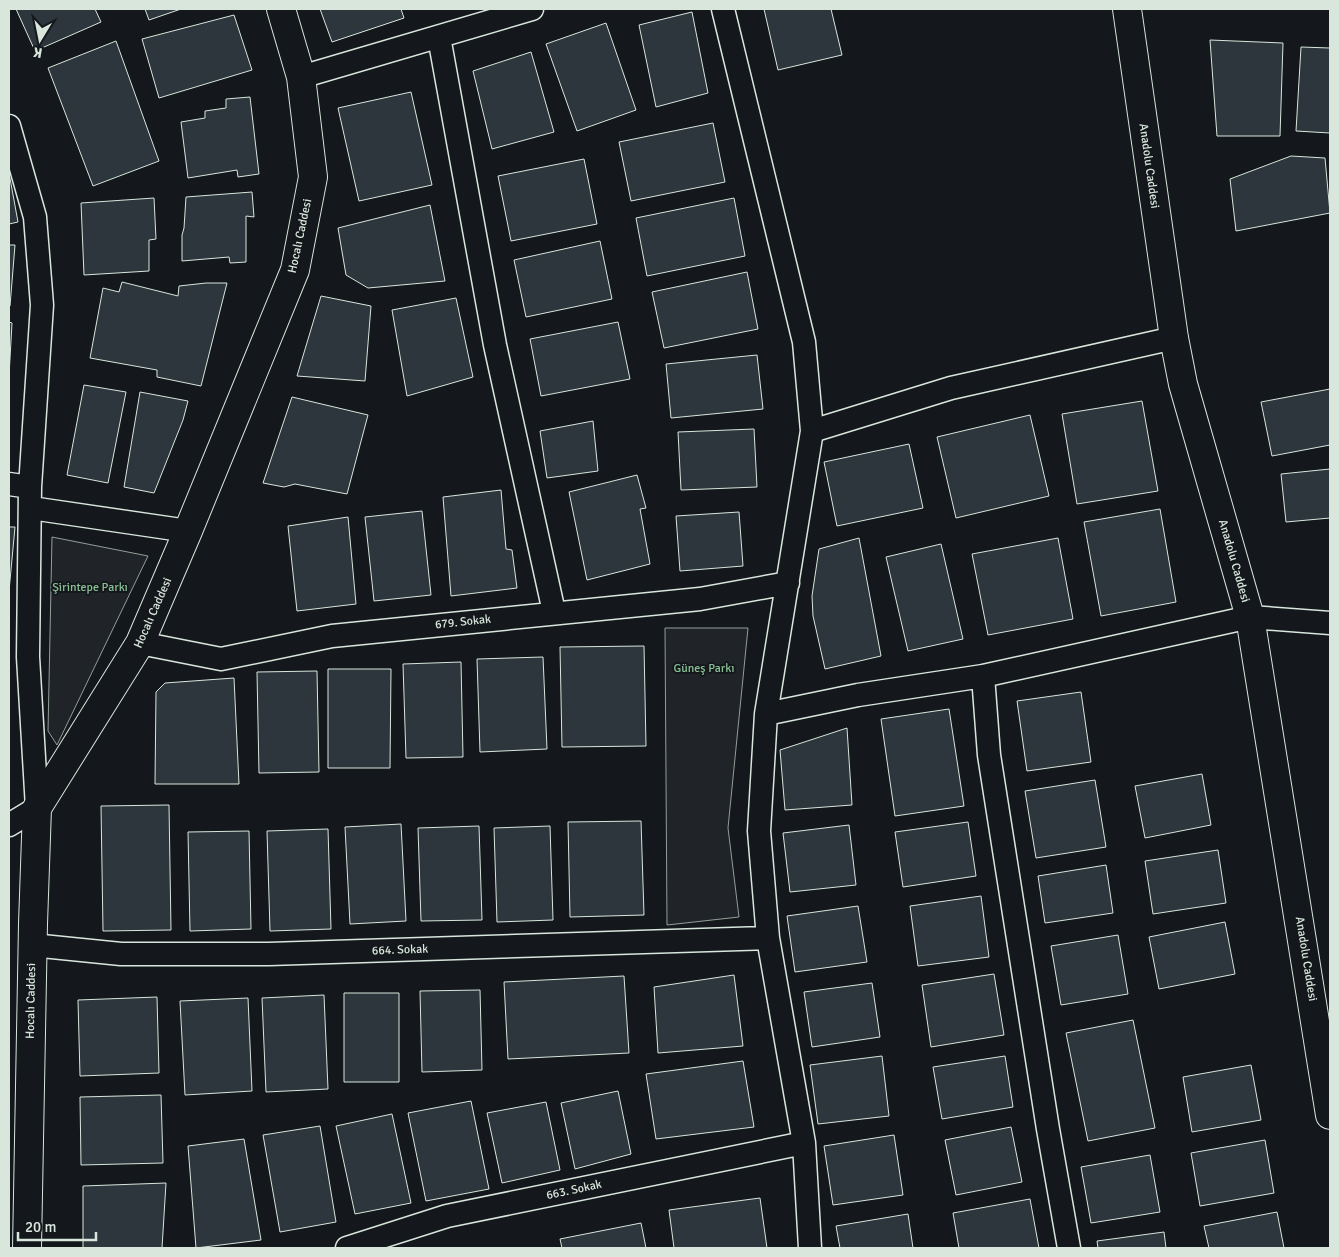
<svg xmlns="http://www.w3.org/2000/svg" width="1339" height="1257" font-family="Signika,sans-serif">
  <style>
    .green { fill: #202428; stroke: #939e99 }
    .building { fill: #2c363c; stroke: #d8e6dc }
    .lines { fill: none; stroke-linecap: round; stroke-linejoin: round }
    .street-casing { stroke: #d8e6dc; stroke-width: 25 }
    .secondary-casing { stroke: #d8e6dc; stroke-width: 30 }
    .street { stroke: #14181c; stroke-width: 22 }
    .secondary { stroke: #14181c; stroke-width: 28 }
    .labels { text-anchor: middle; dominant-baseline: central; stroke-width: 4; stroke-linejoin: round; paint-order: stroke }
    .street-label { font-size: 12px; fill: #d8e6dc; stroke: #14181c }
    .park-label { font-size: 12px; fill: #8ac095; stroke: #14181c }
  </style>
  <rect width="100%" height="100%" fill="#14181c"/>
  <path class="green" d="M 52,537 L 148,556 L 57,745 L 48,731 Z
    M 665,628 L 748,628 L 728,828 L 739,917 L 667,925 Z"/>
  <path class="building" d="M 16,9 L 95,9 L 101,22 L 35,51 Z
    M 145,9 L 181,9 L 149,20 Z
    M 320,9 L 401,9 L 404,18 L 332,42 Z
    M 764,9 L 831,9 L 842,55 L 778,70 Z
    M 692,12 L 708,93 L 656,107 L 639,25 Z
    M 234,15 L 252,70 L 159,98 L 142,39 Z
    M 606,23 L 636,110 L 577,131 L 546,44 Z
    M 1210,40 L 1283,43 L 1280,136 L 1217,136 Z
    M 116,41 L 159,161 L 93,186 L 48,68 Z
    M 1301,47 L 1330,48 L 1330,133 L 1296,131 Z
    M 531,52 L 554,132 L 492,149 L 473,71 Z
    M 411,92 L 432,185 L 359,201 L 338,108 Z
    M 250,97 L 259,174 L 238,177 L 237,170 L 188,178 L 181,122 L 205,118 L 205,111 L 226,108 L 226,99 Z
    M 713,123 L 725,182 L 631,201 L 619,142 Z
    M 1291,156 L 1325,158 L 1330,213 L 1236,231 L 1230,179 Z
    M 584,159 L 597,224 L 511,241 L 498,176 Z
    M 9,173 L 18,222 L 9,224 Z
    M 252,192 L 254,217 L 246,216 L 246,262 L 230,263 L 229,257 L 182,261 L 182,235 L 184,228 L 186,197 Z
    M 154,198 L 156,239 L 149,240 L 149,271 L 84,275 L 81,203 Z
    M 734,198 L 745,256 L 647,276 L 636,218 Z
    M 430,205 L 445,281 L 368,288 L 346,275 L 338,228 Z
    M 600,241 L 612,299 L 526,317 L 514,260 Z
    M 9,245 L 15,245 L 10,306 L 9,306 Z
    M 747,272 L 758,329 L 664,348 L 652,292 Z
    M 122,282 L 178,296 L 179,286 L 206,283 L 227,283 L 201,386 L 157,377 L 157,370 L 90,358 L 103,288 L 119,292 Z
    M 321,296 L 371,306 L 365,381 L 297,376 Z
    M 456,298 L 473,377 L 407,396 L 392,310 Z
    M 9,322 L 12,323 L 9,376 Z
    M 618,322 L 630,379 L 541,396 L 530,339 Z
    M 757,355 L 763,409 L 671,418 L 666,364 Z
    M 84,385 L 126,392 L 108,483 L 67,475 Z
    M 1330,389 L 1330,445 L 1272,456 L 1261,402 Z
    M 140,392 L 188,401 L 183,420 L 154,493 L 124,487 Z
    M 292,397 L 368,415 L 347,494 L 295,484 L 284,487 L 263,483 Z
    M 1142,401 L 1158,491 L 1077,504 L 1062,414 Z
    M 1030,415 L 1049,496 L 956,518 L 937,437 Z
    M 593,421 L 598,471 L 547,478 L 540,431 Z
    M 754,429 L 757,487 L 681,490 L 678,432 Z
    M 909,444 L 923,508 L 837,526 L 824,462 Z
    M 1330,469 L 1330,518 L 1286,522 L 1281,474 Z
    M 637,475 L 646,508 L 640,509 L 650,564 L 587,580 L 569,492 Z
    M 501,490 L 506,549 L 512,550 L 517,588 L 451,596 L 443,497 Z
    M 1160,509 L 1176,602 L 1101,616 L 1084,522 Z
    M 422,511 L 431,595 L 374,601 L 365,517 Z
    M 739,512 L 743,566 L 680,571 L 676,516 Z
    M 348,517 L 356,604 L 297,611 L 288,526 Z
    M 9,527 L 15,527 L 9,591 Z
    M 859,538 L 881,656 L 825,669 L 813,616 L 812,596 L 819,549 Z
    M 1058,538 L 1073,619 L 988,635 L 972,554 Z
    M 941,544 L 963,639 L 908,651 L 886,557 Z
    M 644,646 L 646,746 L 562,747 L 560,647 Z
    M 543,657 L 547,749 L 480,752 L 477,659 Z
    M 461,662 L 463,757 L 406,758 L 403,664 Z
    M 328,669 L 391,669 L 390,768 L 328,768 Z
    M 317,671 L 319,772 L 259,773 L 257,672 Z
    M 234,678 L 239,784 L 155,784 L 156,692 L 165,683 Z
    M 1081,692 L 1091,762 L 1027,771 L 1017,701 Z
    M 949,709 L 964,806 L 895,816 L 881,719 Z
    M 847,728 L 852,805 L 785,810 L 780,750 Z
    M 1202,774 L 1211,825 L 1145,838 L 1135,786 Z
    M 1095,780 L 1106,847 L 1036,858 L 1025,791 Z
    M 169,805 L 171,930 L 103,931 L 101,806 Z
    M 641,821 L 644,915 L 570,917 L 568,822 Z
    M 968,822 L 976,876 L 903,887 L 895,832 Z
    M 401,824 L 406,921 L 350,924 L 345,827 Z
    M 849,825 L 856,885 L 790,892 L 783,833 Z
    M 479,826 L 482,920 L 421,921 L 418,828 Z
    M 550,826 L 553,920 L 497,922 L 494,828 Z
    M 328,829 L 331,929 L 270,931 L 267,831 Z
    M 249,831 L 251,929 L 190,931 L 188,832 Z
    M 1218,850 L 1226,903 L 1153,914 L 1145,861 Z
    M 1106,865 L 1113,913 L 1045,923 L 1038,876 Z
    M 981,896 L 989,957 L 918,966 L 910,906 Z
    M 858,906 L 867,962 L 795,972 L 787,916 Z
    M 1225,922 L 1235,974 L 1159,989 L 1149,937 Z
    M 1118,935 L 1128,994 L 1061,1005 L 1051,946 Z
    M 994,974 L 1004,1035 L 931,1047 L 922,985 Z
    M 734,975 L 743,1046 L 658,1053 L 654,987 Z
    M 624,976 L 629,1053 L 508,1059 L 504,982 Z
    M 872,983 L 880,1037 L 812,1047 L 804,992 Z
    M 480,990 L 482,1070 L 422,1072 L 420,991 Z
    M 344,993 L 399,993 L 399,1082 L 344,1082 Z
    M 324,995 L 328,1089 L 266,1092 L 262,998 Z
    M 157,997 L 159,1073 L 80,1076 L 78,1000 Z
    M 248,998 L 252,1091 L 185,1095 L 180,1001 Z
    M 1133,1020 L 1155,1128 L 1088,1141 L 1066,1033 Z
    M 882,1056 L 889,1116 L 818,1124 L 810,1065 Z
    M 1005,1056 L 1013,1107 L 942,1119 L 933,1067 Z
    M 743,1061 L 754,1127 L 656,1139 L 646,1074 Z
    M 1251,1065 L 1261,1120 L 1192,1132 L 1183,1077 Z
    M 618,1091 L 631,1154 L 575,1169 L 561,1103 Z
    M 161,1095 L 163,1163 L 81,1165 L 80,1097 Z
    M 471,1101 L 489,1189 L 426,1201 L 408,1113 Z
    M 546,1102 L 560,1170 L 502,1183 L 487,1113 Z
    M 392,1114 L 411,1203 L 355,1214 L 336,1126 Z
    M 320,1126 L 336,1222 L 280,1232 L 263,1135 Z
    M 1011,1127 L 1022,1182 L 956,1195 L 945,1140 Z
    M 894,1135 L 903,1195 L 833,1205 L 824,1146 Z
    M 244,1139 L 261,1240 L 196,1248 L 188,1146 Z
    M 1265,1140 L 1274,1193 L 1200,1206 L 1191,1153 Z
    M 1150,1155 L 1160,1212 L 1091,1223 L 1081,1167 Z
    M 166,1183 L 162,1248 L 83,1248 L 83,1186 Z
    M 760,1198 L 767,1248 L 674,1248 L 669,1210 Z
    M 1030,1199 L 1039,1248 L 959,1248 L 953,1213 Z
    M 1277,1212 L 1284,1248 L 1209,1248 L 1204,1226 Z
    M 908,1214 L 913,1248 L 840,1248 L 836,1226 Z
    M 641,1223 L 646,1248 L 562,1248 L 560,1239 Z
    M 1164,1232 L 1166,1248 L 1098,1248 L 1097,1241 Z"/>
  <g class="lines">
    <defs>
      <path id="street" d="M 723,9 L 804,342 L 812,431 L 766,714 L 759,831 L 768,938 L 804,1143 L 810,1248
        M 439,37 L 495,345 L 554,612
        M 301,77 L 532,9
        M 9,126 L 35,217 L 42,305 L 30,487 L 28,657 L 37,808 L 9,825
        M 812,431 L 951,388 L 1174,338
        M 9,484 L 30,487
        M 31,508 L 188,531
        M 140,643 L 221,659 L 332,636 L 700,599 L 788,583
        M 983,676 L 989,755 L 1048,1129 L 1069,1248
        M 766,714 L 858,695 L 983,676 L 1250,617 L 1330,623
        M 32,945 L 121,954 L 269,954 L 768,938
        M 347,1248 L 447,1216 L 804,1143"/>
      <path id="secondary" d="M 1127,9 L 1174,338 L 1183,384 L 1250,617 L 1330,1115
        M 27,1248 L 33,924 L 37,808 L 140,643 L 188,531 L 295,270 L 313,177 L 301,77 L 281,9"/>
    </defs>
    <use href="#street" class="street-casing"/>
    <use href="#secondary" class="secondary-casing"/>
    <use href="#street" class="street"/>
    <use href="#secondary" class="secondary"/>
  </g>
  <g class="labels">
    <g class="street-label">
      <text transform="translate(1149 166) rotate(82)">Anadolu Caddesi</text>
      <text transform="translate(300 236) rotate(-78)">Hocalı Caddesi</text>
      <text transform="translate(1234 561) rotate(74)">Anadolu Caddesi</text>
      <text transform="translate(153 613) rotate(-66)">Hocalı Caddesi</text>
      <text transform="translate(463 622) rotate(-6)">679. Sokak</text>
      <text transform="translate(400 950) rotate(-2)">664. Sokak</text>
      <text transform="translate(1306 959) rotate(81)">Anadolu Caddesi</text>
      <text transform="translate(31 1001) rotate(-89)">Hocalı Caddesi</text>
      <text transform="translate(574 1190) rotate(-12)">663. Sokak</text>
    </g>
    <g class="park-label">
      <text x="90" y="587">Şirintepe Parkı</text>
      <text x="704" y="668">Güneş Parkı</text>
    </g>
  </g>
  <rect width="1339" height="1257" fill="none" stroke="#d8e6dc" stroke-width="20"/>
  <g transform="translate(40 40) rotate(190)" stroke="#14181c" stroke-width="4" paint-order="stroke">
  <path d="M0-4L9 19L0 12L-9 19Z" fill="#d8e6dc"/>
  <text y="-8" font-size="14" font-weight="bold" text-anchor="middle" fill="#d8e6dc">K</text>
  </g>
  <path d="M18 1232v8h78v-8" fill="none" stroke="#d8e6dc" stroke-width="2.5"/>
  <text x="25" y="1232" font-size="15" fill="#d8e6dc" stroke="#14181c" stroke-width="4" paint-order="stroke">20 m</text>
</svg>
